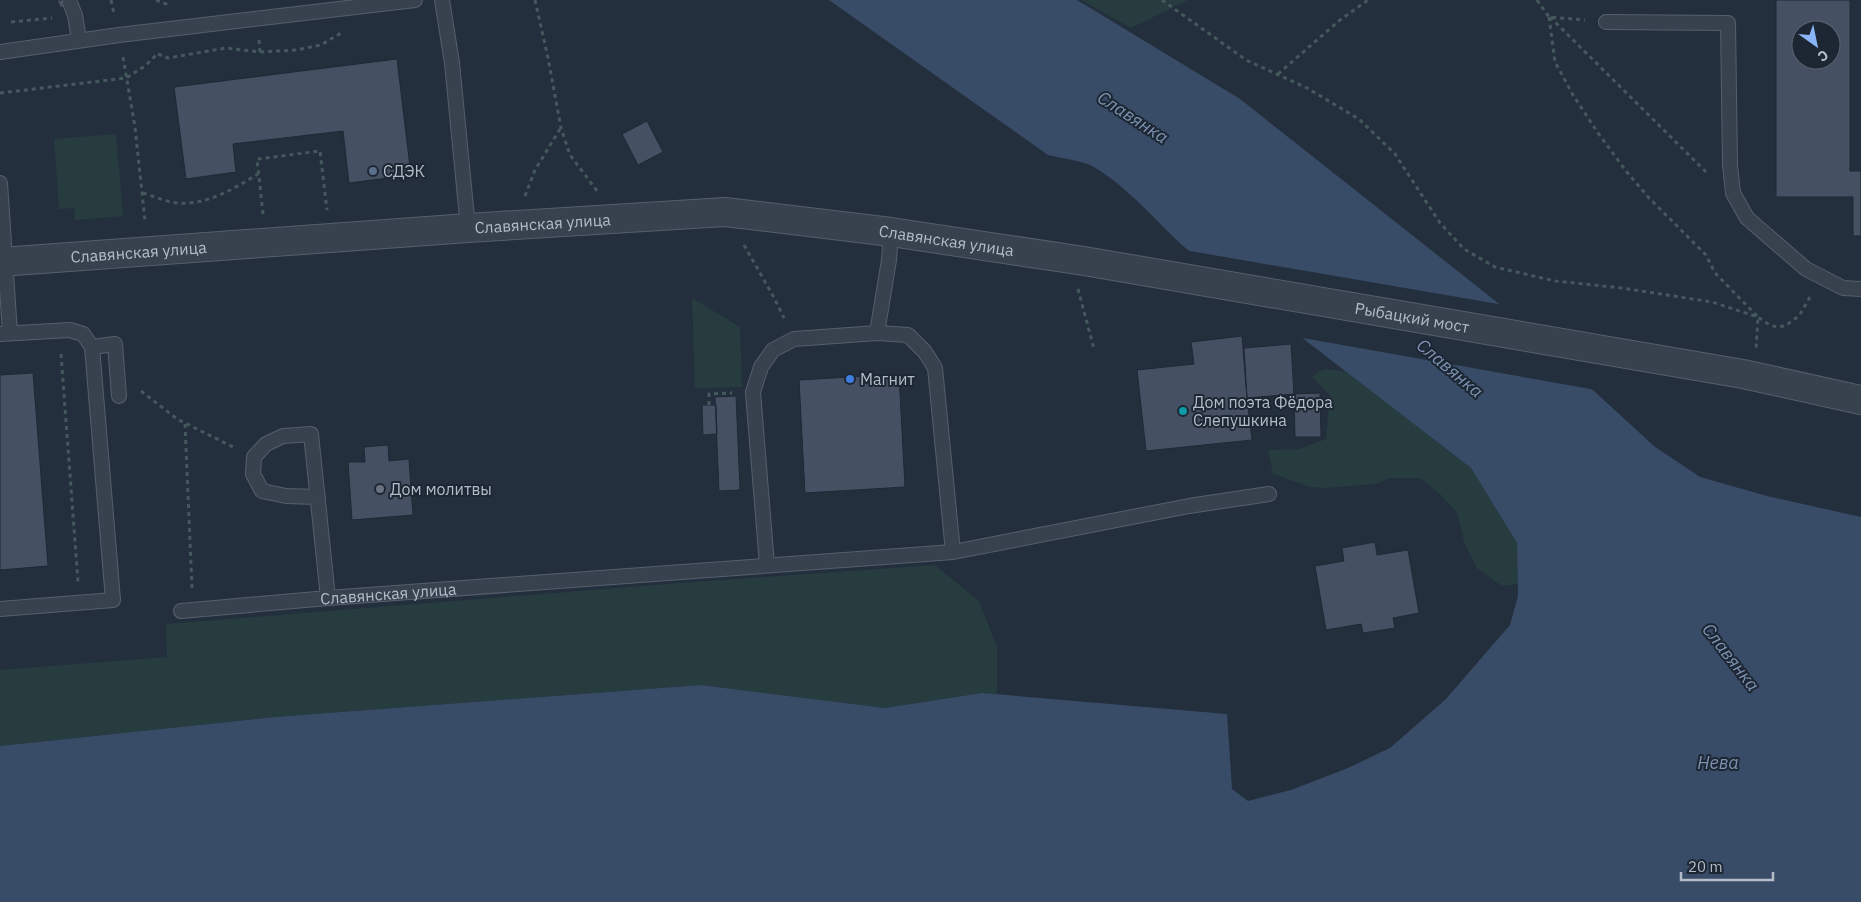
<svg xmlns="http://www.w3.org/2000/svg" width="1861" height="902" font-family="'IBM Plex Sans',sans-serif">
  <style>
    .green { fill: #263c3f }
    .water { fill: #394c67 }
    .pier { fill: #242f3e }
    .building { fill: #455162; stroke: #1f2835; fill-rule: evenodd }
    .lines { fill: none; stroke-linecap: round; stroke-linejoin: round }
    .service-casing { stroke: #565f6c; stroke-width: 16 }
    .minor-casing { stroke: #565f6c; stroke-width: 30 }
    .path { stroke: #44595c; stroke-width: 3; stroke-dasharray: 4 4; stroke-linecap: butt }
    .service { stroke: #38414e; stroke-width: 14 }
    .minor { stroke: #38414e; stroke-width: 28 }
    .service-dot { fill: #5c6f8a; stroke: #1d2633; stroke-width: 2 }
    .shop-dot { fill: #3f7fe0; stroke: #1d2633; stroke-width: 2 }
    .culture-dot { fill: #0f9aa8; stroke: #1d2633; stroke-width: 2 }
    .worship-dot { fill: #6b7280; stroke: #1d2633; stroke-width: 2 }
    .labels { text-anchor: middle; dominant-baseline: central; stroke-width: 4; stroke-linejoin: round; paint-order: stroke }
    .poi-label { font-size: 16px; fill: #b4bcc9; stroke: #1d2633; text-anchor: start }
    .street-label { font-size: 16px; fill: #b4bcc9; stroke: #1d2633 }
    .water-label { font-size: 18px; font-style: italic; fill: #7c92b1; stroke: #1d2633 }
  </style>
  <rect width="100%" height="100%" fill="#242f3e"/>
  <path class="green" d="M 1081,0 L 1188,0 L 1131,28 Z
    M 116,134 L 123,216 L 75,220 L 74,208 L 59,209 L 54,139 Z
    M 692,298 L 740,327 L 742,387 L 695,388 Z
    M 1326,369 L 1347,372 L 1471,468 L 1517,543 L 1518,584 L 1502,586 L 1477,568 L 1465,545 L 1457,512 L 1438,492 L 1419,478 L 1390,478 L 1376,484 L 1325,488 L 1310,487 L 1273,474 L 1268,450 L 1299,449 L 1326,439 L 1330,395 L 1312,377 L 1319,371 Z
    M 935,565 L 979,601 L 997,647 L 997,695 L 982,693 L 885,708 L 701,685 L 275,717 L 0,746 L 0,670 L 167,657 L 166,624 L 680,583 Z"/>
  <path class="water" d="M 829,0 L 1077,0 L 1240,99 L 1498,303 L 1655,447 L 1700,477 L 1767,496 L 1861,517 L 1861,902 L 0,902 L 0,746 L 275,717 L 701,685 L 885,708 L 982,693 L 1227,714 L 1232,789 L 1248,801 L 1291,790 L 1348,768 L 1390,748 L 1446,699 L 1510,625 L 1518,596 L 1517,543 L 1471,468 L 1183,246 C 1155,220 1124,183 1090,165 C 1078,160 1061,158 1048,155 Z"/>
  <path class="pier" d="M 1184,250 L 1504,305 L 1596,390 L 1297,337 Z"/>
  <path class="building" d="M 57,0 L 79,0 L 60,8 Z
    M 1776,0 L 1850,0 L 1850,171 L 1861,171 L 1861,236 L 1853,236 L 1853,197 L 1776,197 ZM 1801,30 L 1831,30 L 1831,60 L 1801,60 Z
    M 397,59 L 411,175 L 349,183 L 343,131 L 233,144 L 236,172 L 186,179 L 174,87 Z
    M 647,121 L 663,152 L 638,165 L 622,134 Z
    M 1242,336 L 1247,398 L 1252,440 L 1146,451 L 1137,370 L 1194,364 L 1191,342 Z
    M 1291,344 L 1294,394 L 1247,398 L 1244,348 Z
    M 33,373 L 48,566 L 0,570 L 0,375 Z
    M 899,374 L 905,487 L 805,493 L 799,380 Z
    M 1320,393 L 1321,437 L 1295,437 L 1294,394 Z
    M 736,396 L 740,490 L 719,491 L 715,397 Z
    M 702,405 L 716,405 L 717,434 L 703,435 Z
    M 388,445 L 389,461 L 409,459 L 413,515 L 352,520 L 348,462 L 365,462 L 364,447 Z
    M 1375,542 L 1377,555 L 1408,550 L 1419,613 L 1393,618 L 1395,628 L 1363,633 L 1361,624 L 1326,630 L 1315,566 L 1344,561 L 1342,548 Z"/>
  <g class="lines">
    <defs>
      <g id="service">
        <path d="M 442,0 L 452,63 L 468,228"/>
        <path d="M 70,3 L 75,15 L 79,40"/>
        <path d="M 1606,22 L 1728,23 L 1730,165 L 1733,193 L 1747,218 L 1806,269 L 1843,288 L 1861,289"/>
        <path d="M 0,52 L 119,35 L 415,0"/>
        <path d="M 0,183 L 10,333"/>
        <path d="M 877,333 L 889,260 L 891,232"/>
        <path d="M 0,334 L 70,330 L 83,334 L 92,347"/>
        <path d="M 318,497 L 286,496 L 262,491 L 253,474 L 254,457 L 266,444 L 283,436 L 311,434 L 328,598"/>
        <path d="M 767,565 L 753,392 L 761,367 L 773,350 L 794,339 L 877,333 L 908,335 L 925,352 L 935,368 L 953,552"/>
        <path d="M 0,609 L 113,600 L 92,347 L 115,344 L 119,396"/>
        <path id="s1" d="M 181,611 L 328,598 L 953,552 L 1189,506 L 1269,494"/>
      </g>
      <g id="minor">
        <path id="s2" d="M 0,262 L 468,228 L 725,212 L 891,232 L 1084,261 L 1743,374 L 1861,400"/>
      </g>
    </defs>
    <use href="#service" class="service-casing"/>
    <use href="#minor" class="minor-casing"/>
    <path class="path" d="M 111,0 L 114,14
      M 156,0 L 171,6
      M 535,0 L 548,58 L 561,128 L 570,155 L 597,191
      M 1162,0 L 1246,60 L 1307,88 L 1359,119 L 1395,154 L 1440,223 L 1464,249 L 1495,267 L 1555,281 L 1622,288 L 1712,302 L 1758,317 L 1770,325 L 1777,327 L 1785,326 L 1799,316 L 1810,297
      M 1537,0 L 1549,17 L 1585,20
      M 1549,17 L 1555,62 L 1573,95 L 1598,133 L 1626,171 L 1649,198 L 1706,255 L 1715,273 L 1758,317 L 1756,348
      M 1550,17 L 1707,173
      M 11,22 L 52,18
      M 259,40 L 260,52
      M 158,54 L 168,58 L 226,48 L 260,52 L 296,50 L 321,45 L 341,33
      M 123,57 L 135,127 L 145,221
      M 1278,74 L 1340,20 L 1368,0
      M 0,93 L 126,78 L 145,66 L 157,54
      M 143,193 C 154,196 166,202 177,203 C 208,205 233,189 258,174
      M 525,196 L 535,170 L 560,129
      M 263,214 L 257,159 L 320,151 L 327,210
      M 744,245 L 772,294 L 784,318
      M 1078,289 L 1094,349
      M 61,354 L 78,582
      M 141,391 L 177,419 L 233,447
      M 709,405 L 709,394 L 732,393
      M 185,424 L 192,588"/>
    <use href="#service" class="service"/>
    <use href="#minor" class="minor"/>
  </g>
  <circle class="service-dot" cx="373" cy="171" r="5"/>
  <circle class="shop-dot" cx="850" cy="379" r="5"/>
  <circle class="culture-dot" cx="1183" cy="411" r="5"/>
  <circle class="worship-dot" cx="380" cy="489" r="5"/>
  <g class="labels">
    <g class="poi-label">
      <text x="383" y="171">СДЭК</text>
      <text x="860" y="379">Магнит</text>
      <text x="1193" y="402">Дом поэта Фёдора<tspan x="1193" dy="18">Слепушкина</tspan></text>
      <text x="390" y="489">Дом молитвы</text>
    </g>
    <g class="street-label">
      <text stroke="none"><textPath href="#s2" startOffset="544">Славянская улица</textPath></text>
      <text stroke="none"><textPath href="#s2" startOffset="950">Славянская улица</textPath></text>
      <text stroke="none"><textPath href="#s2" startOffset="139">Славянская улица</textPath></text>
      <text stroke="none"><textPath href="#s2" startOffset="1422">Рыбацкий мост</textPath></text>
      <text stroke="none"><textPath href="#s1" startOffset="208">Славянская улица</textPath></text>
    </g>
    <g class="water-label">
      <text transform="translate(1133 117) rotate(33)">Славянка</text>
      <text transform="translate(1450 368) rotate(40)">Славянка</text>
      <text transform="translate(1731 657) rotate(52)">Славянка</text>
      <text x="1718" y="762">Нева</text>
    </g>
  </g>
  <g transform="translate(1816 45) rotate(147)"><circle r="24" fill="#1d2633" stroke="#59626f"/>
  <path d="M0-4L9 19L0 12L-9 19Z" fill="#8ab4f8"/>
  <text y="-8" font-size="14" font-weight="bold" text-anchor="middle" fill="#b4bcc9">С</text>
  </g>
  <path d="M1681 872v8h92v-8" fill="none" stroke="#b4bcc9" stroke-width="2.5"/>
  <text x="1688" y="872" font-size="15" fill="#b4bcc9" stroke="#1d2633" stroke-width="4" paint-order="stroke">20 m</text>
</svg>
